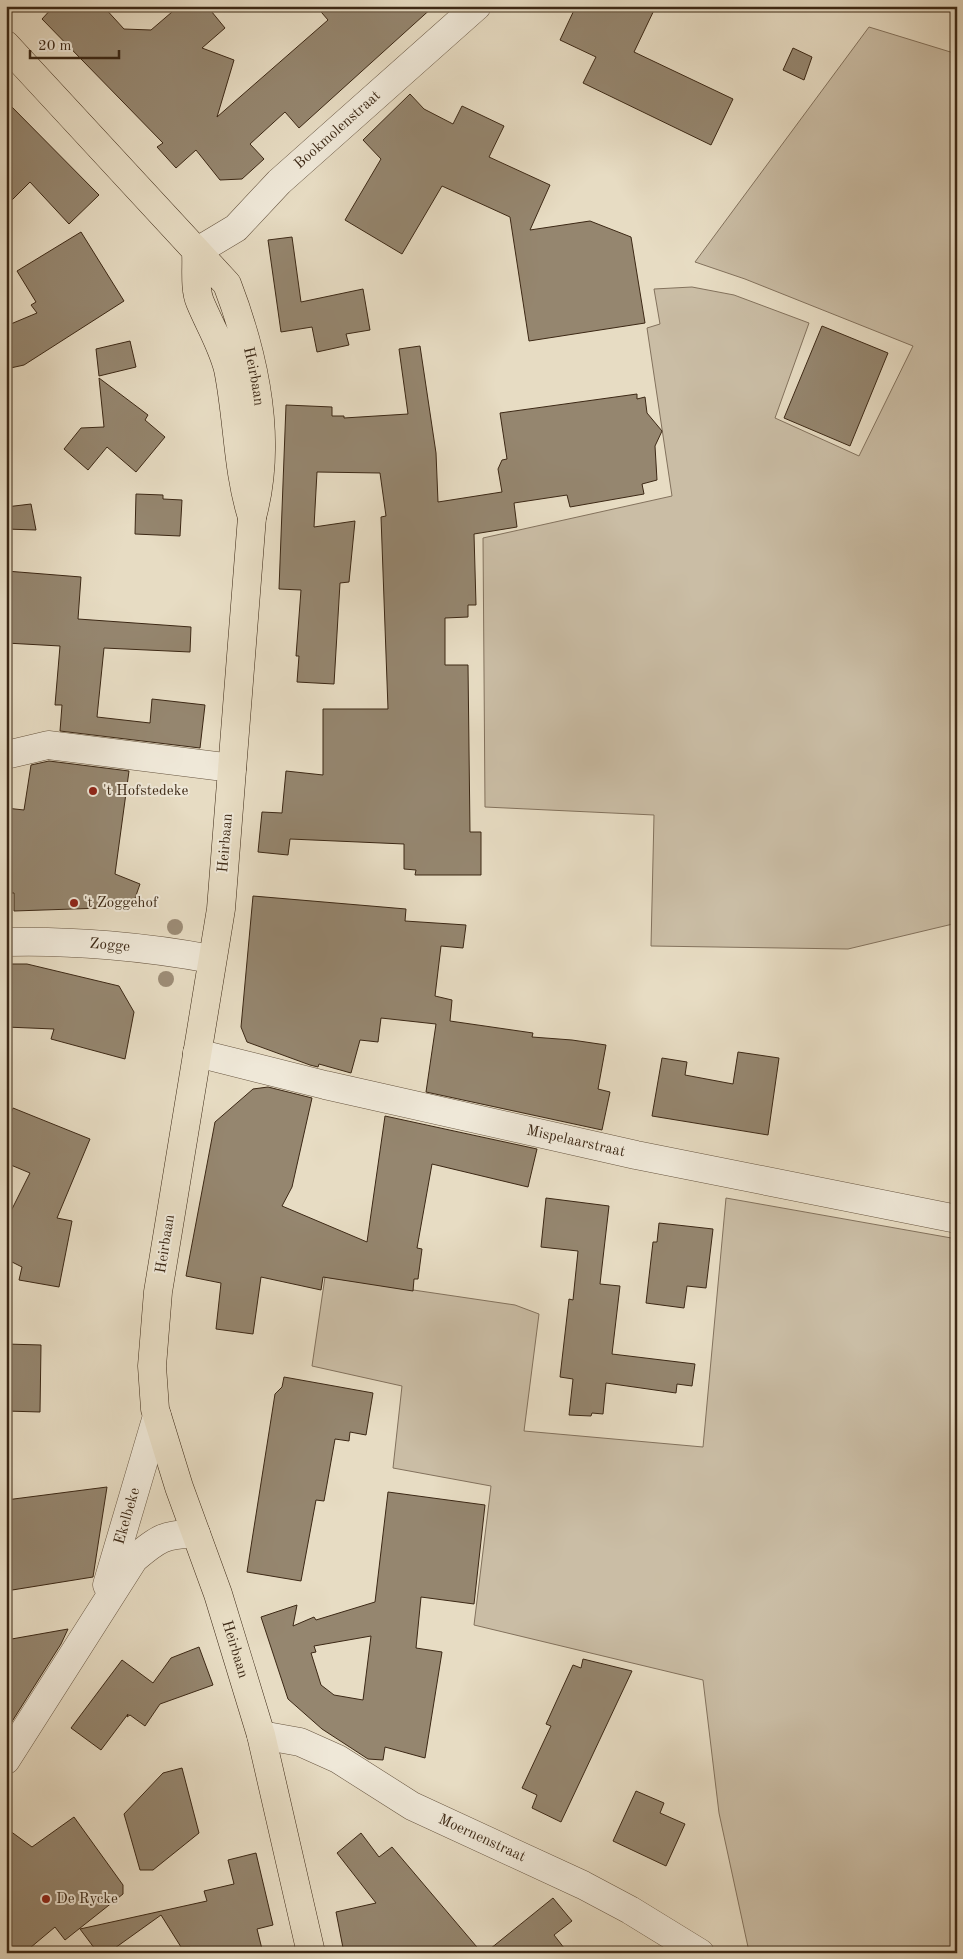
<svg xmlns="http://www.w3.org/2000/svg" width="963" height="1959" font-family="'Old Standard TT',serif">
  <style>
    .green { fill: #cabda5; stroke: #83725d }
    .building { fill: #95866f; stroke: #3c2815; fill-rule: evenodd }
    .lines { fill: none; stroke-linecap: round; stroke-linejoin: round }
    .minor-casing { stroke: #675540; stroke-width: 29 }
    .major-casing { stroke: #3c2815; stroke-width: 29 }
    .minor { stroke: #efe8d8; stroke-width: 28 }
    .major { stroke: #e7dcc3; stroke-width: 28 }
    .tree { fill: #9d8d77 }
    .poi-dot { fill: #8f2418; stroke: #efe8d8; stroke-width: 2 }
    .labels { text-anchor: middle; dominant-baseline: central; stroke-width: 4; stroke-linejoin: round; paint-order: stroke }
    .street-label { font-size: 15px; fill: #3c2815; stroke: #efe8d8 }
    .poi-label { font-size: 15px; fill: #3c2815; stroke: #efe8d8; text-anchor: start }
  </style>
  <rect width="100%" height="100%" fill="#e7dcc3"/>
  <filter id="stains"><feTurbulence type="fractalNoise" baseFrequency=".004" numOctaves="4"/><feColorMatrix values="0 0 0 0 .2 0 0 0 0 .09 0 0 0 0 .02 0 0 0 .5 -.17"/></filter>
  <radialGradient id="worn" r=".72"><stop offset=".6" stop-color="#630" stop-opacity="0"/><stop offset="1" stop-color="#630" stop-opacity=".3"/></radialGradient>
  <path class="green" d="M 869,27 L 957,54 L 957,923 L 848,949 L 651,946 L 654,815 L 485,807 L 483,538 L 672,496 L 647,328 L 660,324 L 654,289 L 692,287 L 734,295 L 809,323 L 775,418 L 859,456 L 913,346 L 745,279 L 695,262 Z
    M 726,1198 L 957,1239 L 957,1953 L 752,1953 L 748,1947 L 719,1813 L 703,1680 L 474,1625 L 491,1486 L 393,1468 L 402,1386 L 312,1366 L 325,1277 L 515,1305 L 539,1314 L 524,1431 L 703,1447 Z"/>
  <path class="building" d="M 54,6 L 103,6 L 124,29 L 151,30 L 179,6 L 207,6 L 225,28 L 202,48 L 234,60 L 217,117 L 328,20 L 316,6 L 434,6 L 299,128 L 285,112 L 250,144 L 264,159 L 242,179 L 220,180 L 196,150 L 176,168 L 157,147 L 163,143 L 42,19 Z
    M 576,6 L 656,6 L 634,52 L 733,99 L 711,145 L 583,83 L 596,57 L 560,40 Z
    M 793,48 L 812,57 L 804,80 L 783,70 Z
    M 410,94 L 424,109 L 453,124 L 462,106 L 504,126 L 489,157 L 550,185 L 530,230 L 590,221 L 631,237 L 645,323 L 529,341 L 510,217 L 442,186 L 402,254 L 345,220 L 381,159 L 363,140 Z
    M 6,101 L 99,195 L 69,224 L 30,182 L 6,206 Z
    M 81,232 L 124,301 L 24,365 L 6,369 L 6,326 L 37,313 L 31,305 L 36,302 L 17,271 Z
    M 292,237 L 301,302 L 363,289 L 370,330 L 346,334 L 349,345 L 317,352 L 312,327 L 281,332 L 268,240 Z
    M 822,326 L 888,353 L 850,446 L 784,418 Z
    M 130,341 L 136,367 L 99,376 L 96,349 Z
    M 420,346 L 436,453 L 438,502 L 502,492 L 498,469 L 502,460 L 507,459 L 500,413 L 637,394 L 637,399 L 645,397 L 647,413 L 662,431 L 655,446 L 657,480 L 642,484 L 644,494 L 570,507 L 567,495 L 514,503 L 517,527 L 474,534 L 476,605 L 468,605 L 468,617 L 445,618 L 445,665 L 468,665 L 470,832 L 481,832 L 481,875 L 415,875 L 416,870 L 404,869 L 404,844 L 290,839 L 288,855 L 258,852 L 262,812 L 282,813 L 286,771 L 323,775 L 323,709 L 388,709 L 381,517 L 386,516 L 380,473 L 317,472 L 314,527 L 355,521 L 349,582 L 340,583 L 334,684 L 297,682 L 299,656 L 296,656 L 301,590 L 279,589 L 286,405 L 332,407 L 332,416 L 344,416 L 344,418 L 408,414 L 399,349 Z
    M 99,378 L 148,415 L 145,420 L 165,437 L 136,472 L 107,447 L 88,470 L 64,449 L 81,428 L 104,427 Z
    M 136,494 L 163,495 L 163,499 L 182,500 L 180,536 L 135,534 Z
    M 31,504 L 36,530 L 6,529 L 6,507 Z
    M 6,571 L 81,577 L 78,619 L 191,627 L 190,652 L 104,648 L 97,717 L 150,723 L 152,699 L 205,705 L 200,748 L 60,731 L 62,705 L 55,705 L 60,646 L 6,643 Z
    M 49,761 L 129,771 L 115,874 L 140,884 L 132,907 L 14,911 L 14,893 L 6,893 L 6,808 L 24,810 L 31,765 Z
    M 253,896 L 406,909 L 405,921 L 466,925 L 463,948 L 441,946 L 435,996 L 452,1000 L 450,1021 L 533,1033 L 532,1037 L 572,1040 L 606,1045 L 598,1089 L 610,1092 L 602,1130 L 426,1092 L 436,1024 L 381,1018 L 378,1042 L 360,1040 L 351,1073 L 319,1064 L 318,1067 L 310,1065 L 247,1042 L 241,1027 Z
    M 6,964 L 27,964 L 119,986 L 134,1012 L 125,1059 L 51,1039 L 54,1029 L 6,1027 Z
    M 738,1052 L 779,1058 L 768,1135 L 652,1116 L 662,1058 L 687,1062 L 685,1075 L 733,1084 Z
    M 268,1087 L 312,1098 L 292,1187 L 282,1206 L 367,1242 L 385,1116 L 537,1149 L 528,1187 L 432,1164 L 417,1248 L 422,1249 L 418,1279 L 414,1279 L 413,1291 L 323,1277 L 321,1290 L 261,1277 L 253,1334 L 216,1329 L 221,1283 L 186,1276 L 215,1122 L 253,1089 Z
    M 13,1108 L 90,1139 L 57,1218 L 72,1221 L 59,1287 L 19,1280 L 22,1267 L 6,1259 L 6,1221 L 30,1173 L 6,1163 L 6,1126 Z
    M 546,1198 L 609,1206 L 600,1284 L 620,1286 L 612,1354 L 695,1364 L 692,1386 L 677,1384 L 676,1393 L 606,1383 L 603,1414 L 592,1413 L 591,1416 L 569,1415 L 573,1379 L 560,1377 L 569,1299 L 573,1300 L 578,1251 L 541,1247 Z
    M 659,1223 L 713,1229 L 706,1288 L 687,1286 L 684,1308 L 646,1303 L 653,1242 L 657,1242 Z
    M 6,1344 L 41,1345 L 40,1412 L 6,1411 Z
    M 284,1377 L 373,1393 L 366,1435 L 350,1432 L 349,1441 L 335,1439 L 324,1501 L 316,1500 L 301,1581 L 247,1572 L 275,1394 L 282,1387 Z
    M 107,1487 L 93,1577 L 6,1591 L 6,1500 Z
    M 388,1492 L 485,1505 L 474,1604 L 421,1597 L 416,1648 L 442,1652 L 425,1758 L 385,1747 L 383,1760 L 368,1759 L 322,1729 L 288,1699 L 261,1617 L 297,1605 L 293,1626 L 314,1617 L 316,1620 L 375,1602 ZM 371,1636 L 363,1700 L 334,1695 L 321,1685 L 311,1653 L 316,1652 L 314,1646 Z
    M 68,1629 L 61,1644 L 6,1731 L 6,1640 Z
    M 199,1647 L 213,1685 L 160,1704 L 145,1726 L 130,1715 L 127,1717 L 128,1714 L 101,1750 L 71,1728 L 122,1660 L 153,1683 L 171,1658 Z
    M 583,1659 L 632,1671 L 561,1822 L 532,1808 L 537,1795 L 522,1788 L 551,1726 L 546,1724 L 573,1665 L 581,1668 Z
    M 182,1768 L 199,1833 L 153,1870 L 140,1870 L 124,1814 L 163,1773 Z
    M 636,1791 L 664,1803 L 660,1813 L 685,1824 L 666,1866 L 613,1841 Z
    M 74,1817 L 123,1885 L 123,1894 L 65,1940 L 55,1927 L 24,1953 L 6,1953 L 6,1828 L 32,1847 Z
    M 361,1833 L 379,1857 L 392,1847 L 482,1953 L 344,1953 L 336,1912 L 376,1903 L 337,1853 Z
    M 256,1853 L 273,1925 L 257,1929 L 263,1953 L 191,1953 L 190,1947 L 181,1947 L 161,1915 L 108,1953 L 98,1953 L 80,1929 L 207,1901 L 204,1891 L 234,1884 L 228,1860 Z
    M 553,1898 L 572,1921 L 554,1935 L 568,1953 L 485,1953 Z"/>
  <g class="lines">
    <defs>
      <g id="minor">
        <path id="s1" d="M 196,252 L 236,228 L 279,182 L 477,6"/>
        <path d="M 6,755 L 48,745 L 232,768"/>
        <path id="s2" d="M 6,942 C 70,940 148,947 211,959"/>
        <path id="s3" d="M 197,1053 L 325,1085 L 636,1155 L 957,1219"/>
        <path id="s4" d="M 107,1585 L 157,1416"/>
        <path id="s5" d="M 261,1735 L 300,1742 L 338,1759 L 412,1806 L 583,1885 L 630,1910 L 700,1953"/>
        <path d="M 6,1760 L 134,1559 C 157,1539 166,1533 196,1534"/>
      </g>
      <g id="major">
        <path id="s6" d="M 6,45 L 227,284 C 255,357 273,440 252,517 C 237,470 238,418 228,369 C 222,345 209,324 200,302 C 194,288 197,267 196,252"/>
        <path id="s7" d="M 252,517 L 221,909 L 158,1292 L 152,1366 L 155,1409 L 179,1487 L 218,1594 L 261,1735 L 311,1953"/>
      </g>
    </defs>
    <use href="#minor" class="minor-casing"/>
    <use href="#major" class="major-casing"/>
    <use href="#minor" class="minor"/>
    <use href="#major" class="major"/>
  </g>
  <g class="tree">
    <circle cx="175" cy="927" r="8"/>
    <circle cx="166" cy="979" r="8"/>
  </g>
  <g class="poi-dot">
    <circle cx="93" cy="791" r="5"/>
    <circle cx="74" cy="903" r="5"/>
    <circle cx="46" cy="1899" r="5"/>
  </g>
  <g class="labels">
    <g class="street-label">
      <text stroke="none"><textPath href="#s1" startOffset="188">Bookmolenstraat</textPath></text>
      <text stroke="none"><textPath href="#s6" startOffset="422">Heirbaan</textPath></text>
      <text transform="translate(226 843) rotate(-85)">Heirbaan</text>
      <text stroke="none"><textPath href="#s2" startOffset="104">Zogge</textPath></text>
      <text stroke="none"><textPath href="#s3" startOffset="389">Mispelaarstraat</textPath></text>
      <text transform="translate(166 1244) rotate(-81)">Heirbaan</text>
      <text stroke="none"><textPath href="#s4" startOffset="72">Ekelbeke</textPath></text>
      <text stroke="none"><textPath href="#s7" startOffset="1152">Heirbaan</textPath></text>
      <text stroke="none"><textPath href="#s5" startOffset="246">Moernenstraat</textPath></text>
    </g>
    <g class="poi-label">
      <text x="103" y="791">'t Hofstedeke</text>
      <text x="84" y="903">'t Zoggehof</text>
      <text x="56" y="1899">De Rycke</text>
    </g>
  </g>
  <rect width="963" height="1959" fill="none" stroke="#e7dcc3" stroke-width="25"/>
  <rect x="8" y="8" width="948" height="1944" fill="none" stroke="#3c2815" stroke-width="2.5"/>
  <rect x="12" y="12" width="938" height="1934" fill="none" stroke="#3c2815"/>
  <path d="M30 50v8h89v-8" fill="none" stroke="#3c2815" stroke-width="2.5"/>
  <text x="38" y="50" font-size="15" fill="#3c2815" stroke="#efe8d8" stroke-width="4" paint-order="stroke">20 m</text>
  <rect width="100%" height="100%" filter="url(#stains)"/>
  <rect width="100%" height="100%" fill="url(#worn)"/>
</svg>
